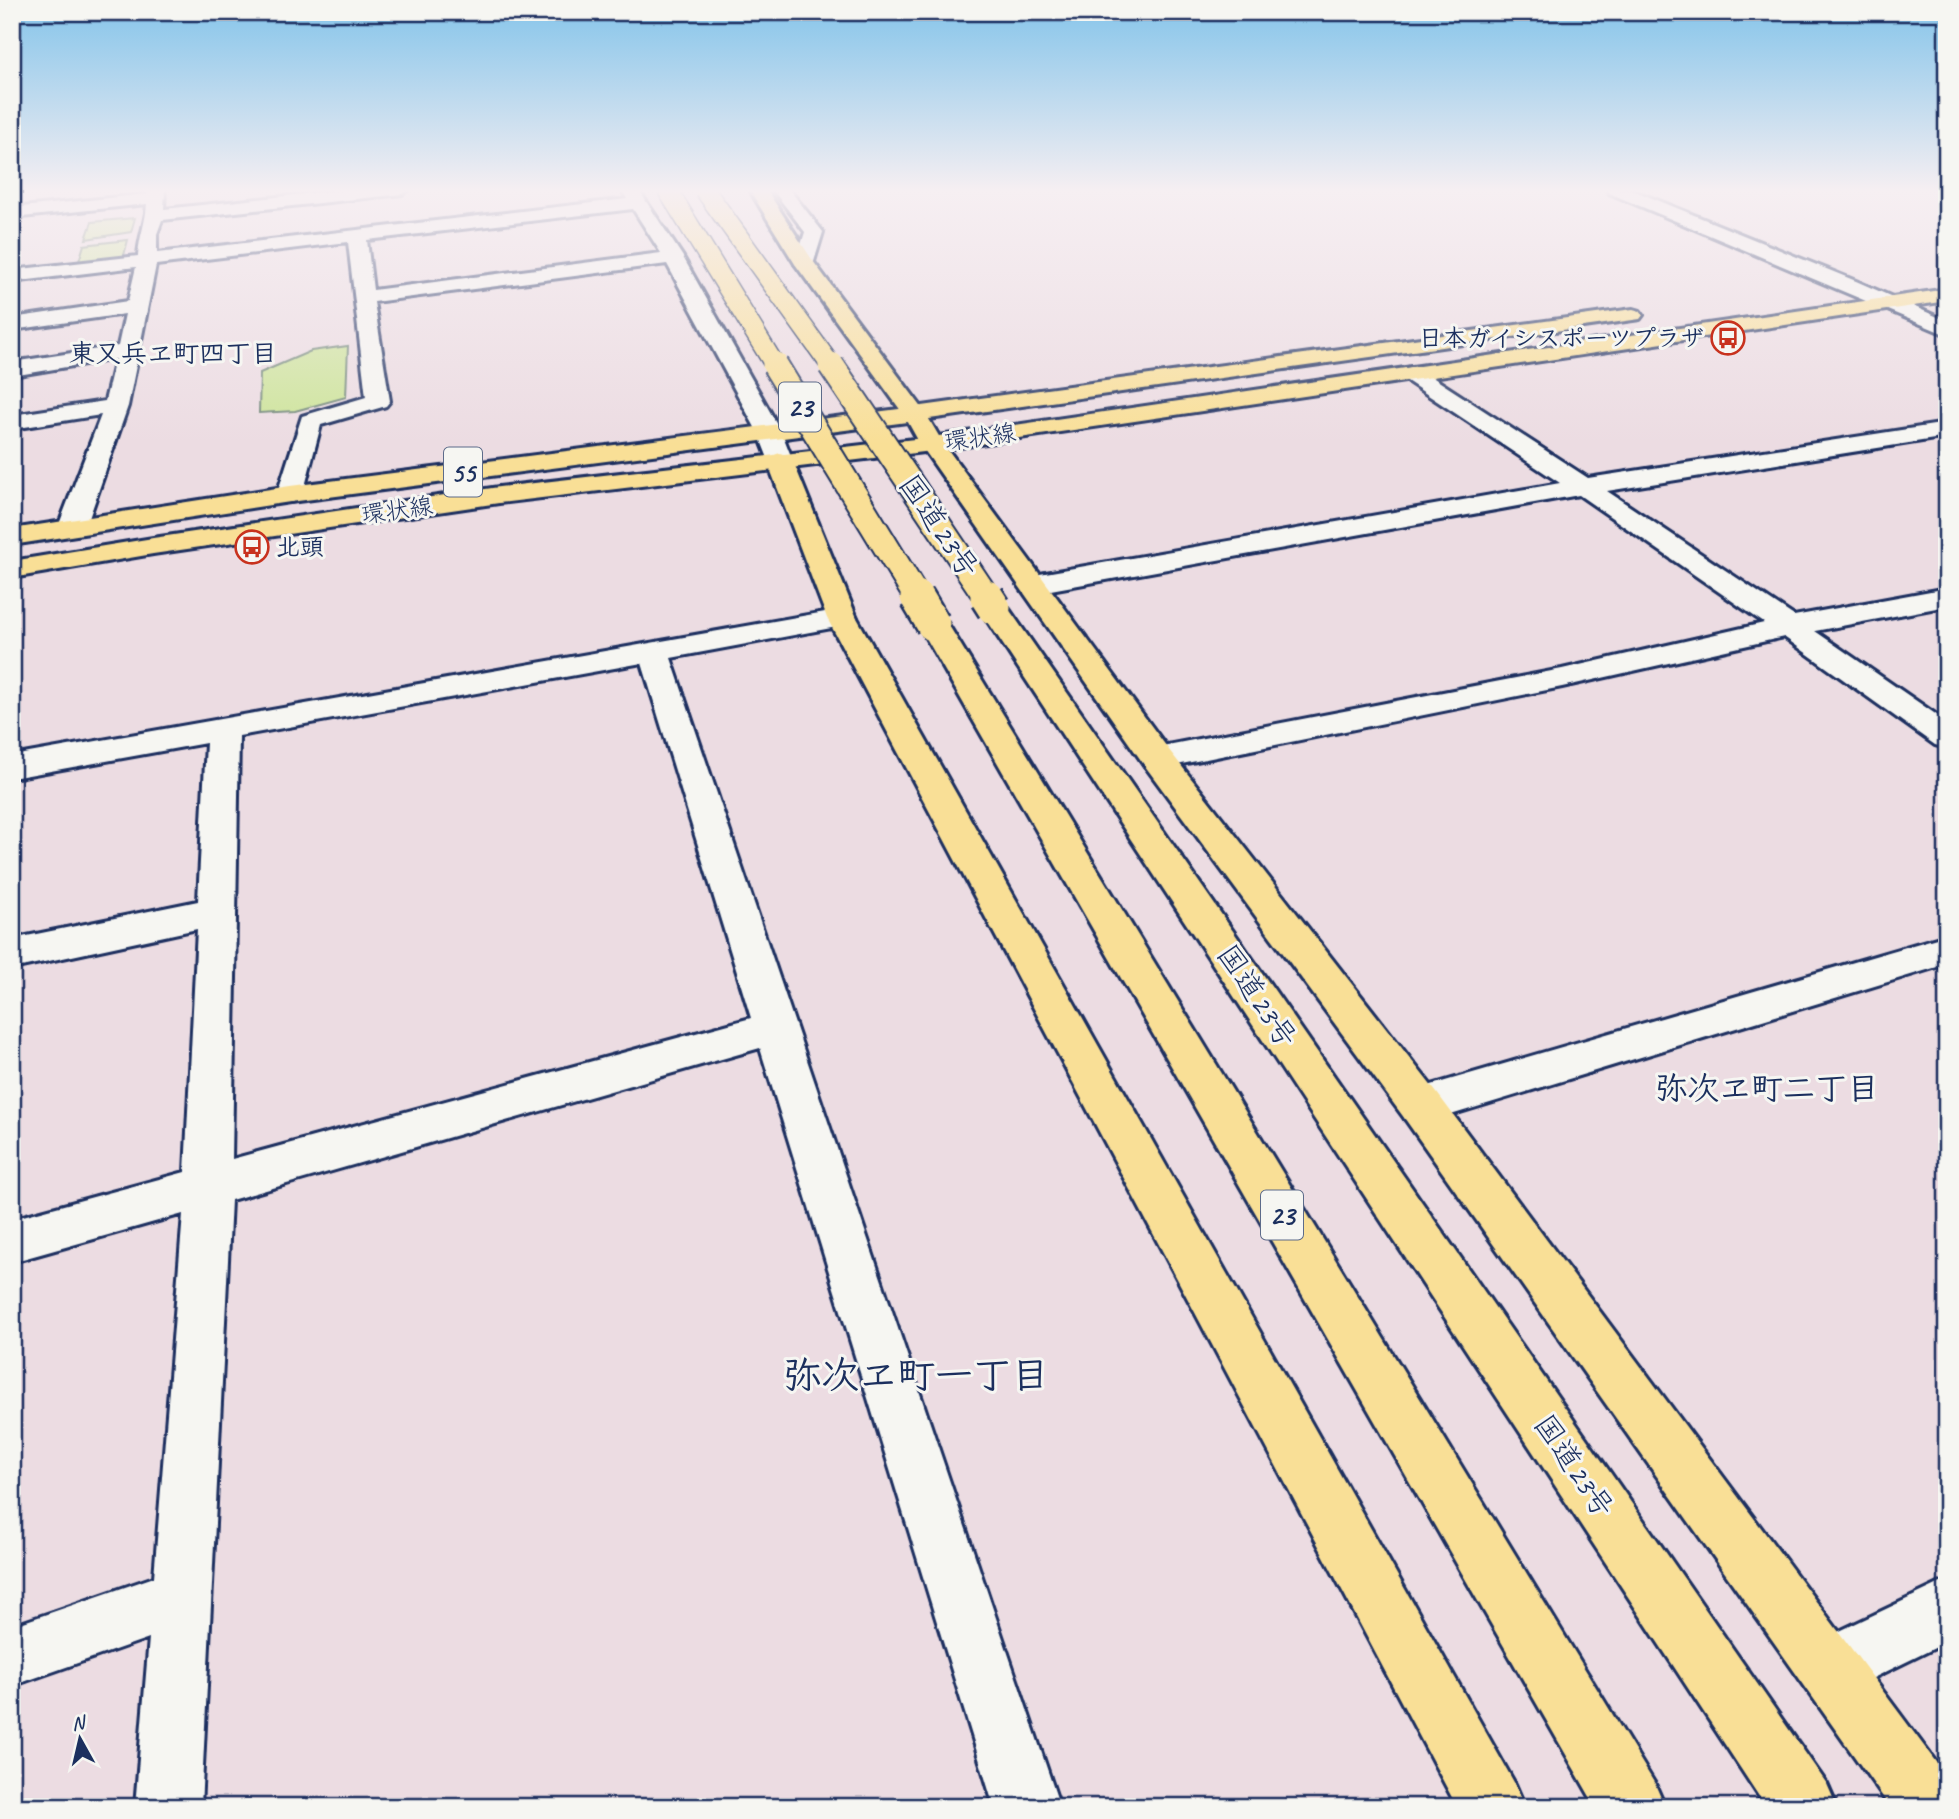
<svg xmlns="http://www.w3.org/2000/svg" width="1959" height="1819" font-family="Caveat,'Klee One',sans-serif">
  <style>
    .green { fill: #cde49a; stroke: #748a7c; stroke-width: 2 }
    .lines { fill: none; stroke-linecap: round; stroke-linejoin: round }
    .minor-casing { stroke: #1b2f5e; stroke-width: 6 }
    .major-casing { stroke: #1b2f5e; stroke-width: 6 }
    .highway-casing { stroke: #1b2f5e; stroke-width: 6 }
    .minor { fill: #f6f6f2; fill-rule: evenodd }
    .major { fill: #f9df96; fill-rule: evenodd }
    .highway { fill: #f9df96; fill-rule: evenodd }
    .highway-bridge-far2-casing { stroke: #1b2f5e; stroke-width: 22; stroke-linecap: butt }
    .highway-bridge-far1-casing { stroke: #1b2f5e; stroke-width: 29; stroke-linecap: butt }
    .highway-bridge-casing { stroke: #1b2f5e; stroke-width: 38; stroke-linecap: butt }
    .highway-bridge-far2 { stroke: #f9df96; stroke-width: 19 }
    .highway-bridge-far1 { stroke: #f9df96; stroke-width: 25 }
    .highway-bridge { stroke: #f9df96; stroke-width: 33 }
    .labels { text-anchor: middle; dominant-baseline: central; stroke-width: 6; stroke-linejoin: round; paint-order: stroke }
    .far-poi-label { font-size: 24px; font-weight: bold; fill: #1b2f5e; stroke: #f6f6f2; text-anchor: end }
    .far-street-label { font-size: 24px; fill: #1b2f5e; stroke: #f6f6f2 }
    .far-neighbourhood-label { font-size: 26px; font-weight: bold; fill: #1b2f5e; stroke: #f6f6f2 }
    .shield { fill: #f6f6f2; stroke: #5d6b8a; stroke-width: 2 }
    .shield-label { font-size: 28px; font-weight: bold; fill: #1b2f5e }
    .street-label { font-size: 30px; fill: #1b2f5e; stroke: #f6f6f2 }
    .neighbourhood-label { font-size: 32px; font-weight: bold; fill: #1b2f5e; stroke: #f6f6f2 }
    .near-neighbourhood-label { font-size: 38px; font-weight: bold; fill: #1b2f5e; stroke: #f6f6f2 }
  </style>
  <rect width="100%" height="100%" fill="#ecdce2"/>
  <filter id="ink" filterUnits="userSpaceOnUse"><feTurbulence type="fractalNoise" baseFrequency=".0143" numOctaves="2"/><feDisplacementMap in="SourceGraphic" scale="14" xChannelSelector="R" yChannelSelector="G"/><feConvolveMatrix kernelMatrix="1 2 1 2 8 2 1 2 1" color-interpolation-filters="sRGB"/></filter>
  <g filter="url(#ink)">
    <path class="green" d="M 135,218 L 131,232 L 86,239 L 92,222 Z
      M 128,240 L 123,259 L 78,264 L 84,245 Z
      M 348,346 L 346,397 L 295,411 L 259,413 L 260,373 L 311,351 Z"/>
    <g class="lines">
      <defs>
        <path id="minor" d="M 147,189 L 165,189 L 164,209 L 351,189 L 410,189 L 402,194 L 162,220 L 157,234 L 157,253 L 627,199 L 621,189 L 638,189 L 683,257 L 782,433 L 793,461 L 789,466 L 780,469 L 771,466 L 758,433 L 667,264 L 374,302 L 390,401 L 386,406 L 321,425 L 303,494 L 299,500 L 290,502 L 281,500 L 277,494 L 302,416 L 366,397 L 348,242 L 156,265 L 128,406 L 86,527 L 82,533 L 72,535 L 62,533 L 58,527 L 101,415 L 12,429 L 12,415 L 105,401 L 115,359 L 12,376 L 12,362 L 118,346 L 125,314 L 12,330 L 12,318 L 128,301 L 136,267 L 12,282 L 12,270 L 138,256 C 139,237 146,222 147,204 L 12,218 L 12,208 L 147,194 ZM 633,209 L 661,253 L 373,290 L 367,240 Z
          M 772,189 L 789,189 L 823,232 L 812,268 L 805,270 L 795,264 L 805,232 Z
          M 1607,189 L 1630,189 L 1856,281 L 1947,321 L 1947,335 L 1609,193 Z
          M 1412,367 L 1420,369 L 1588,478 L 1947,423 L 1947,437 L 1607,491 L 1794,616 L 1947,588 L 1947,606 L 1815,631 L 1947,722 L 1947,748 L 1935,745 L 1784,637 L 1562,687 L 1157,769 L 1145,766 L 1140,758 L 1145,750 L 1157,747 L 1562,669 L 1764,623 L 1579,495 L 1034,593 L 1024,590 L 1020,584 L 1024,578 L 1034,575 L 1560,483 L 1404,379 L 1401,374 L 1404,369 Z
          M 842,609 L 853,612 L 857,618 L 853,624 L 671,658 L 1060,1807 L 994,1807 L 760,1048 L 231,1200 L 201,1807 L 135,1807 L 149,1638 L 12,1686 L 12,1626 L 154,1577 L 183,1214 L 12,1262 L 12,1219 L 185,1172 L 197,929 L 12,969 L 12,939 L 198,901 L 206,743 L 12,778 L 12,756 ZM 642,663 L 751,1018 L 232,1159 L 239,736 Z
          M 1947,935 L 1947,964 L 1421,1124 L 1405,1119 L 1399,1106 L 1405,1093 L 1421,1088 Z
          M 1947,1580 L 1947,1642 L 1830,1699 L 1808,1690 L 1799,1668 L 1808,1646 Z"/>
        <path id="major" d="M 1947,289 L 1947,301 L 932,451 L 499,503 L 153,554 L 12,578 L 12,561 L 153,538 L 499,487 L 932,437 Z
          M 1633,309 L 1640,311 L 1643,315 L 1640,319 L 915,421 L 290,502 L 12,545 L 12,529 L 290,486 L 915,407 Z"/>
        <path id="highway" d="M 749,189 L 766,189 L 813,261 L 923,409 L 943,443 L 1169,750 L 1437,1093 L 1947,1777 L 1947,1807 L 1890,1807 L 1405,1119 L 1145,766 L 920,444 L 904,415 L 795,264 Z
          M 780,453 L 789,456 L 793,461 L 857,618 L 1515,1784 L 1525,1807 L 1457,1807 L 827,618 L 767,461 L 771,456 Z
          M 994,599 L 1004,602 L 1827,1784 L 1837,1807 L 1766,1807 L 979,608 L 984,602 Z
          M 933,615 L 944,618 L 948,624 L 1655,1784 L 1665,1807 L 1596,1807 L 918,624 L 922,618 Z"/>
      </defs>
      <use href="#minor" class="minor-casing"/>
      <use href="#major" class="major-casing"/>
      <use href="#highway" class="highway-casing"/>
      <use href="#minor" class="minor"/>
      <use href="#major" class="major"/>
      <use href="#highway" class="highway"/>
      <defs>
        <path id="highway-bridge-far2" d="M 667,189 L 776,367
          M 704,189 L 832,367"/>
        <path id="highway-bridge-far1" d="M 775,365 L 918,599
          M 831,365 L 988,599"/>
        <path id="highway-bridge" d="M 917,597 L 933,624
          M 987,597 L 994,608"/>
      </defs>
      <use href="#highway-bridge-far2" class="highway-bridge-far2-casing"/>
      <use href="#highway-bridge-far1" class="highway-bridge-far1-casing"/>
      <use href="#highway-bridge" class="highway-bridge-casing"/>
      <use href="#highway-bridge-far2" class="highway-bridge-far2"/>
      <use href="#highway-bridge-far1" class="highway-bridge-far1"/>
      <use href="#highway-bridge" class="highway-bridge"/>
    </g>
  </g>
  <linearGradient id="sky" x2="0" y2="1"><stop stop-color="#84c4ea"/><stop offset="0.43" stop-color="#f6eff2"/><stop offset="1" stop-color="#f6eff2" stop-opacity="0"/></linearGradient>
  <rect width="1959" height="444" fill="url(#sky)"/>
  <defs>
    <symbol id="bus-ring" viewBox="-11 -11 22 22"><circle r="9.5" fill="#f6f6f2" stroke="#c8321e" stroke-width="1.5"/><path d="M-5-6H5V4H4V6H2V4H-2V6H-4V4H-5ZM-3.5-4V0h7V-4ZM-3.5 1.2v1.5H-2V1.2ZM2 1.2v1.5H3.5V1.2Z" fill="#c8321e"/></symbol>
  </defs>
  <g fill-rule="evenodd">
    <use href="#bus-ring" x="1709" y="319" width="38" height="38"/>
    <use href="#bus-ring" x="233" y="528" width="38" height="38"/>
  </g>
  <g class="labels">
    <g class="far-poi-label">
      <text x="1704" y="338">日本ガイシスポーツプラザ</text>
      <text x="276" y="547" text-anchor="start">北頭</text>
    </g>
    <g class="far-street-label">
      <text transform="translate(980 437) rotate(-8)">環状線</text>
      <text transform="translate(397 510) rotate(-8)">環状線</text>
    </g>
    <g class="far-neighbourhood-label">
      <text x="173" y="353">東又兵ヱ町四丁目</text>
    </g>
    <g class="shield">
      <rect x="779" y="382.5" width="42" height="49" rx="5"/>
      <rect x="444" y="447.5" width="38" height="49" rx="5"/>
      <rect x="1261" y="1190.5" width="42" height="49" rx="5"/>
    </g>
    <g class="shield-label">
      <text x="800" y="407">23</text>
      <text x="463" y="472">55</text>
      <text x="1282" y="1215">23</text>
    </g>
    <g class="street-label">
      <text transform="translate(939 526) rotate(56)">国道23号</text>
      <text transform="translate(1257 996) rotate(56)">国道23号</text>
      <text transform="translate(1574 1466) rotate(56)">国道23号</text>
    </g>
    <g class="neighbourhood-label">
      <text x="1767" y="1088">弥次ヱ町二丁目</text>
    </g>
    <g class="near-neighbourhood-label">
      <text x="916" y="1375">弥次ヱ町一丁目</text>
    </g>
  </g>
  <rect width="1959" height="1819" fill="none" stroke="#f6f6f2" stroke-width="42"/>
  <rect x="21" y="21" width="1917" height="1777" fill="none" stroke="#1b2f5e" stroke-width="2.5" filter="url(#ink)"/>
  <g transform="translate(80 1739) rotate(352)" stroke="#f6f6f2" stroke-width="5" paint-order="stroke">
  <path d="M0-5L12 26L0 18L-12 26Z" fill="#1b2f5e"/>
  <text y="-10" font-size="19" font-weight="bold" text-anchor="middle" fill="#1b2f5e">N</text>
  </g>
</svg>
